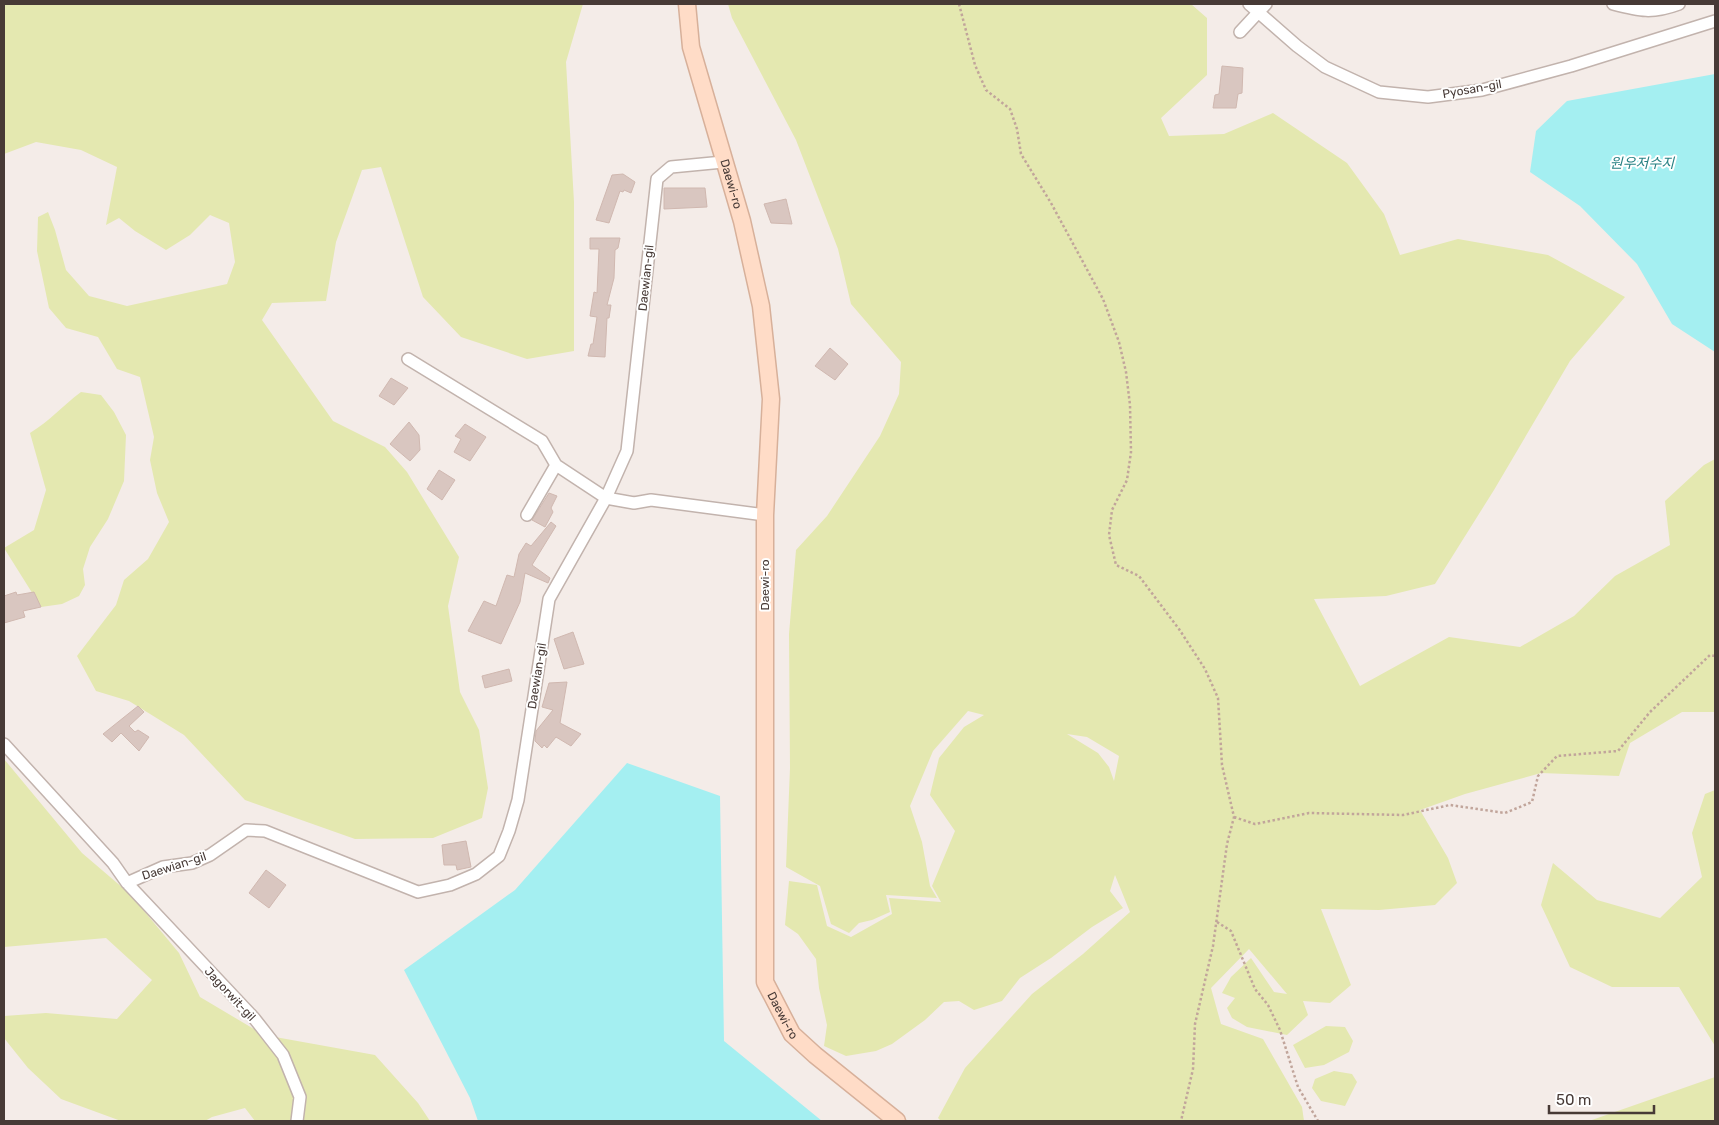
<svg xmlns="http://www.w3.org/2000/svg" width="1719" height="1125" font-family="Rubik,'Noto Sans KR',sans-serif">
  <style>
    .green { fill: #e4e8b0; fill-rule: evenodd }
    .water { fill: #a4eff1 }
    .building { fill: #d9c6c0; stroke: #d0b8b0 }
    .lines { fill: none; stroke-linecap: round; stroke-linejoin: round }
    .street-casing { stroke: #c2b3ad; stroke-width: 14 }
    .secondary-casing { stroke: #d7b09a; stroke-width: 19 }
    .path { stroke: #c1a59b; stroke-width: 2.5; stroke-dasharray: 2.5 2.5; stroke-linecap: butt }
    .street { stroke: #fff; stroke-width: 11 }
    .secondary { stroke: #ffdcc7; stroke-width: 16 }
    .labels { text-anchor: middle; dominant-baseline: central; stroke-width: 4; stroke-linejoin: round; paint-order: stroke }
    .street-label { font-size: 12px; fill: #473a36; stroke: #fff }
    .water-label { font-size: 14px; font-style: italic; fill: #268083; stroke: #fff }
  </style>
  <rect width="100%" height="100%" fill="#f4ece8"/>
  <path class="green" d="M 4,4 L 583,4 L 566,62 L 574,202 L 574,351 L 527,359 L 461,337 L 423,297 L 381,167 L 362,170 L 336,242 L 326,301 L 272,303 L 262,320 L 333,421 L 385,447 L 407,472 L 459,557 L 448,606 L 460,692 L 479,730 L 488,788 L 482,818 L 433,838 L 355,839 L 245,800 L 184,735 L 129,701 L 96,691 L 77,656 L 116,605 L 124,580 L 148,559 L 169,522 L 157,493 L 150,460 L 154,437 L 140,377 L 117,369 L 98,337 L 66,328 L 49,308 L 37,251 L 38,217 L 48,212 L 55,230 L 66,270 L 89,296 L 127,306 L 227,284 L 235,262 L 229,223 L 210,215 L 190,235 L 166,250 L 135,231 L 119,218 L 106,225 L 117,167 L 81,150 L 36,142 L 4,154 Z
    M 728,4 L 1191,4 L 1207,18 L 1207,75 L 1161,118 L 1169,136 L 1224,134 L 1273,113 L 1347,163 L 1384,214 L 1400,255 L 1458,239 L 1548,255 L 1625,297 L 1570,361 L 1494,490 L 1435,584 L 1386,596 L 1314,599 L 1360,686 L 1449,637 L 1520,647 L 1574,616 L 1615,576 L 1670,545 L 1665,501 L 1704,465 L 1715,459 L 1715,712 L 1682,712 L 1630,743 L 1619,776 L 1541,773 L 1465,794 L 1420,810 L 1448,858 L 1457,883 L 1435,905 L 1379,910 L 1321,909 L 1351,985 L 1330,1003 L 1303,1001 L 1308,1015 L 1287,1035 L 1247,1027 L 1232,1018 L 1227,1008 L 1235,998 L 1222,993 L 1231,977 L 1251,958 L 1274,992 L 1287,994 L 1249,949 L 1211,988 L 1221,1024 L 1263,1039 L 1302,1107 L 1304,1121 L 941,1121 L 938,1118 L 965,1068 L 1032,994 L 1083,954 L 1130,912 L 1115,875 L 1110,891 L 1123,908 L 1092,927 L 1051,958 L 1020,978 L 1002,1001 L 974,1010 L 959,1001 L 944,1002 L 925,1020 L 892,1044 L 876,1051 L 846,1056 L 824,1046 L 827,1025 L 819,988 L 816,959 L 798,934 L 785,925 L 789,881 L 817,885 L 827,926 L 851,937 L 892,914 L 889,898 L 941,902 L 932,886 L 955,831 L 930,795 L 939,758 L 964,727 L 984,715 L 968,711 L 933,751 L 910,806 L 922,842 L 930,886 L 937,898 L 886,895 L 890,912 L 872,920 L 859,923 L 849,933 L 831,924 L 820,886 L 786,867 L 790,768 L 789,634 L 796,550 L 827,516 L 880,436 L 899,394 L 901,362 L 851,304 L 838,249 L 796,140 L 732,18 ZM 1067,734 L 1087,737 L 1119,756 L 1114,781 L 1109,767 L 1098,753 Z
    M 81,392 L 101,395 L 114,412 L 126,435 L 124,481 L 108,519 L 90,547 L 83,569 L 85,585 L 79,596 L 62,604 L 41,607 L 4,548 L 34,530 L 46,490 L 30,433 C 50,421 62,406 81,392 Z
    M 4,759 L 82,853 L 130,894 L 179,953 L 200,997 L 264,1035 L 375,1055 L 418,1103 L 430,1121 L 255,1121 L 245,1108 L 212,1117 L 205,1121 L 121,1121 L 61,1099 L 28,1068 L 4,1038 L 4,1016 L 46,1013 L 117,1019 L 152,980 L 106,938 L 4,947 Z
    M 1715,790 L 1715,1046 L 1679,987 L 1612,987 L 1570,967 L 1541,905 L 1553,863 L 1597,900 L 1660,918 L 1702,877 L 1692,833 L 1705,794 Z
    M 1326,1026 L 1345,1027 L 1353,1041 L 1349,1052 L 1324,1065 L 1305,1068 L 1293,1045 Z
    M 1334,1071 L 1352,1074 L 1357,1082 L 1345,1106 L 1321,1101 L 1312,1088 L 1315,1079 Z
    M 1715,1077 L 1715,1121 L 1589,1121 Z"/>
  <path class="water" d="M 1715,74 L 1715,352 L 1672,324 L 1637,264 L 1580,206 L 1530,172 L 1536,131 L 1567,101 Z
    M 627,763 L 720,796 L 724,1041 L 822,1121 L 478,1121 L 470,1098 L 404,970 L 515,890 Z"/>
  <path class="building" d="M 1222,66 L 1243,68 L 1242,93 L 1238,94 L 1236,108 L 1213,108 L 1215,95 L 1219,94 Z
    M 623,174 L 635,182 L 631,193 L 624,190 L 623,192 L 620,191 L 609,223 L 596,220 L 612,175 Z
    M 664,188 L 705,188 L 707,207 L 664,209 Z
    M 786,199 L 792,224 L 771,223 L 764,204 Z
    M 590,238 L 620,238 L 618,248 L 615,250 L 614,278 L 607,305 L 611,305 L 609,318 L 607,318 L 605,357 L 588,356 L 591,344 L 593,344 L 597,317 L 590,316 L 594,292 L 597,293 L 599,249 L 590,249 Z
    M 830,348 L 848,364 L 835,380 L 815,366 Z
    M 391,378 L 408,388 L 394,405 L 379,396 Z
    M 409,422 L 419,435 L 420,450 L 410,461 L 390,444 Z
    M 465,424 L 486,437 L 470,461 L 454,452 L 461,439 L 455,436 Z
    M 439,470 L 455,480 L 442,500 L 427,489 Z
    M 549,493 L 557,496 L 551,508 L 553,512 L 545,527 L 532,520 Z
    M 551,522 L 556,526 L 532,565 L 550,578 L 548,583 L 525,573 L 520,602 L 501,644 L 468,631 L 484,601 L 496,606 L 507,575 L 514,577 L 519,554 L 526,543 L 531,546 Z
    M 16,592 L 17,595 L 34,592 L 41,607 L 23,611 L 25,617 L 4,623 L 4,596 Z
    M 573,632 L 584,664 L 564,669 L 554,639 Z
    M 509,669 L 512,681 L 485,688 L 482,676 Z
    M 567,682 L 560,723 L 581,734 L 571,746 L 556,737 L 547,748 L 544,745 L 542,748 L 535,741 L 536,731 L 553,710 L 542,707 L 549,683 Z
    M 138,706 L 144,712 L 129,726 L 135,732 L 138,730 L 149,737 L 139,751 L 121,733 L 112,742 L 103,734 Z
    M 466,841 L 471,867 L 457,870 L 456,865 L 444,865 L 442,845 Z
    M 266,870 L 286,885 L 269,908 L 249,893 Z"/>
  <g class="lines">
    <defs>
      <path id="street" d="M 1249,4 L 1297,46 L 1325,67 L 1379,92 L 1428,97 L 1482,90 L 1571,66 L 1715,21
        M 1613,4 C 1640,11 1652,14 1679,4
        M 1240,32 L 1266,4
        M 408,359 L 542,441 L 556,465 L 606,498 L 634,503 L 651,500 L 765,515
        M 527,515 L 556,465
        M 4,744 L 113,863 L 127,883 L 254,1018 L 283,1055 L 300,1097 L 297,1121
        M 127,883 L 163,867 L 192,863 L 210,855 L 246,830 L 265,831 L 418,892 L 450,885 L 476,874 L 499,856 L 509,831 L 518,800 L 549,599 L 606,498 L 627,451 L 657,179 L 671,167 L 723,162"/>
      <g id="secondary">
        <path id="s1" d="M 687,4 L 691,47 L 742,221 L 761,306 L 771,399 L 765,515 L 765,982 L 792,1034 L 815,1055 L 897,1121"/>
      </g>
    </defs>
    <use href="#street" class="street-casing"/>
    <use href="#secondary" class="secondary-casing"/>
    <path class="path" d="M 959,4 L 975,65 L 986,90 L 1010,109 L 1017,129 L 1021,154 L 1051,203 L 1103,299 L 1119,342 L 1126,372 L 1130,405 L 1131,452 L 1127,480 L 1112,510 L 1109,535 L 1116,565 L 1139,576 L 1179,629 L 1205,669 L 1218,698 L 1222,765 L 1234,817 L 1227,844 L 1213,946 L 1195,1024 L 1193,1069 L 1181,1121
      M 1234,817 L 1255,824 L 1309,813 L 1403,815 L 1450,805 L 1505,813 L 1532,802 L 1538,776 L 1557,756 L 1618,751 L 1650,712 L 1710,655 L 1715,656
      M 1217,922 L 1231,931 L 1255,989 L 1268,1005 L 1280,1030 L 1298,1087 L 1318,1121"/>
    <use href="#street" class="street"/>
    <use href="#secondary" class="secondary"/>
  </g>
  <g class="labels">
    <g class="street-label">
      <text transform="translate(1472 89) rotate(-10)">Pyosan-gil</text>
      <text stroke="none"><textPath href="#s1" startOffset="186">Daewi-ro</textPath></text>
      <text transform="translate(646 278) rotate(-84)">Daewian-gil</text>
      <text transform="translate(765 585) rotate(-90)">Daewi-ro</text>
      <text transform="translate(537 676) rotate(-81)">Daewian-gil</text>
      <text transform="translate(174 866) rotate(-18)">Daewian-gil</text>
      <text transform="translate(230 994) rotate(47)">Jagorwit-gil</text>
      <text stroke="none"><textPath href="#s1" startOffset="1026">Daewi-ro</textPath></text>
    </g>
    <g class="water-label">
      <text x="1642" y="163">원우저수지</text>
    </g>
  </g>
  <rect width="1719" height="1125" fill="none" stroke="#473a36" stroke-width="10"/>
  <path d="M1549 1105v8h105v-8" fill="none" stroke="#473a36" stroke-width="2.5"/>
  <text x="1556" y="1105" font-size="15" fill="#473a36" stroke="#ffffff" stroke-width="4" paint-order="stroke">50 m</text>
</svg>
